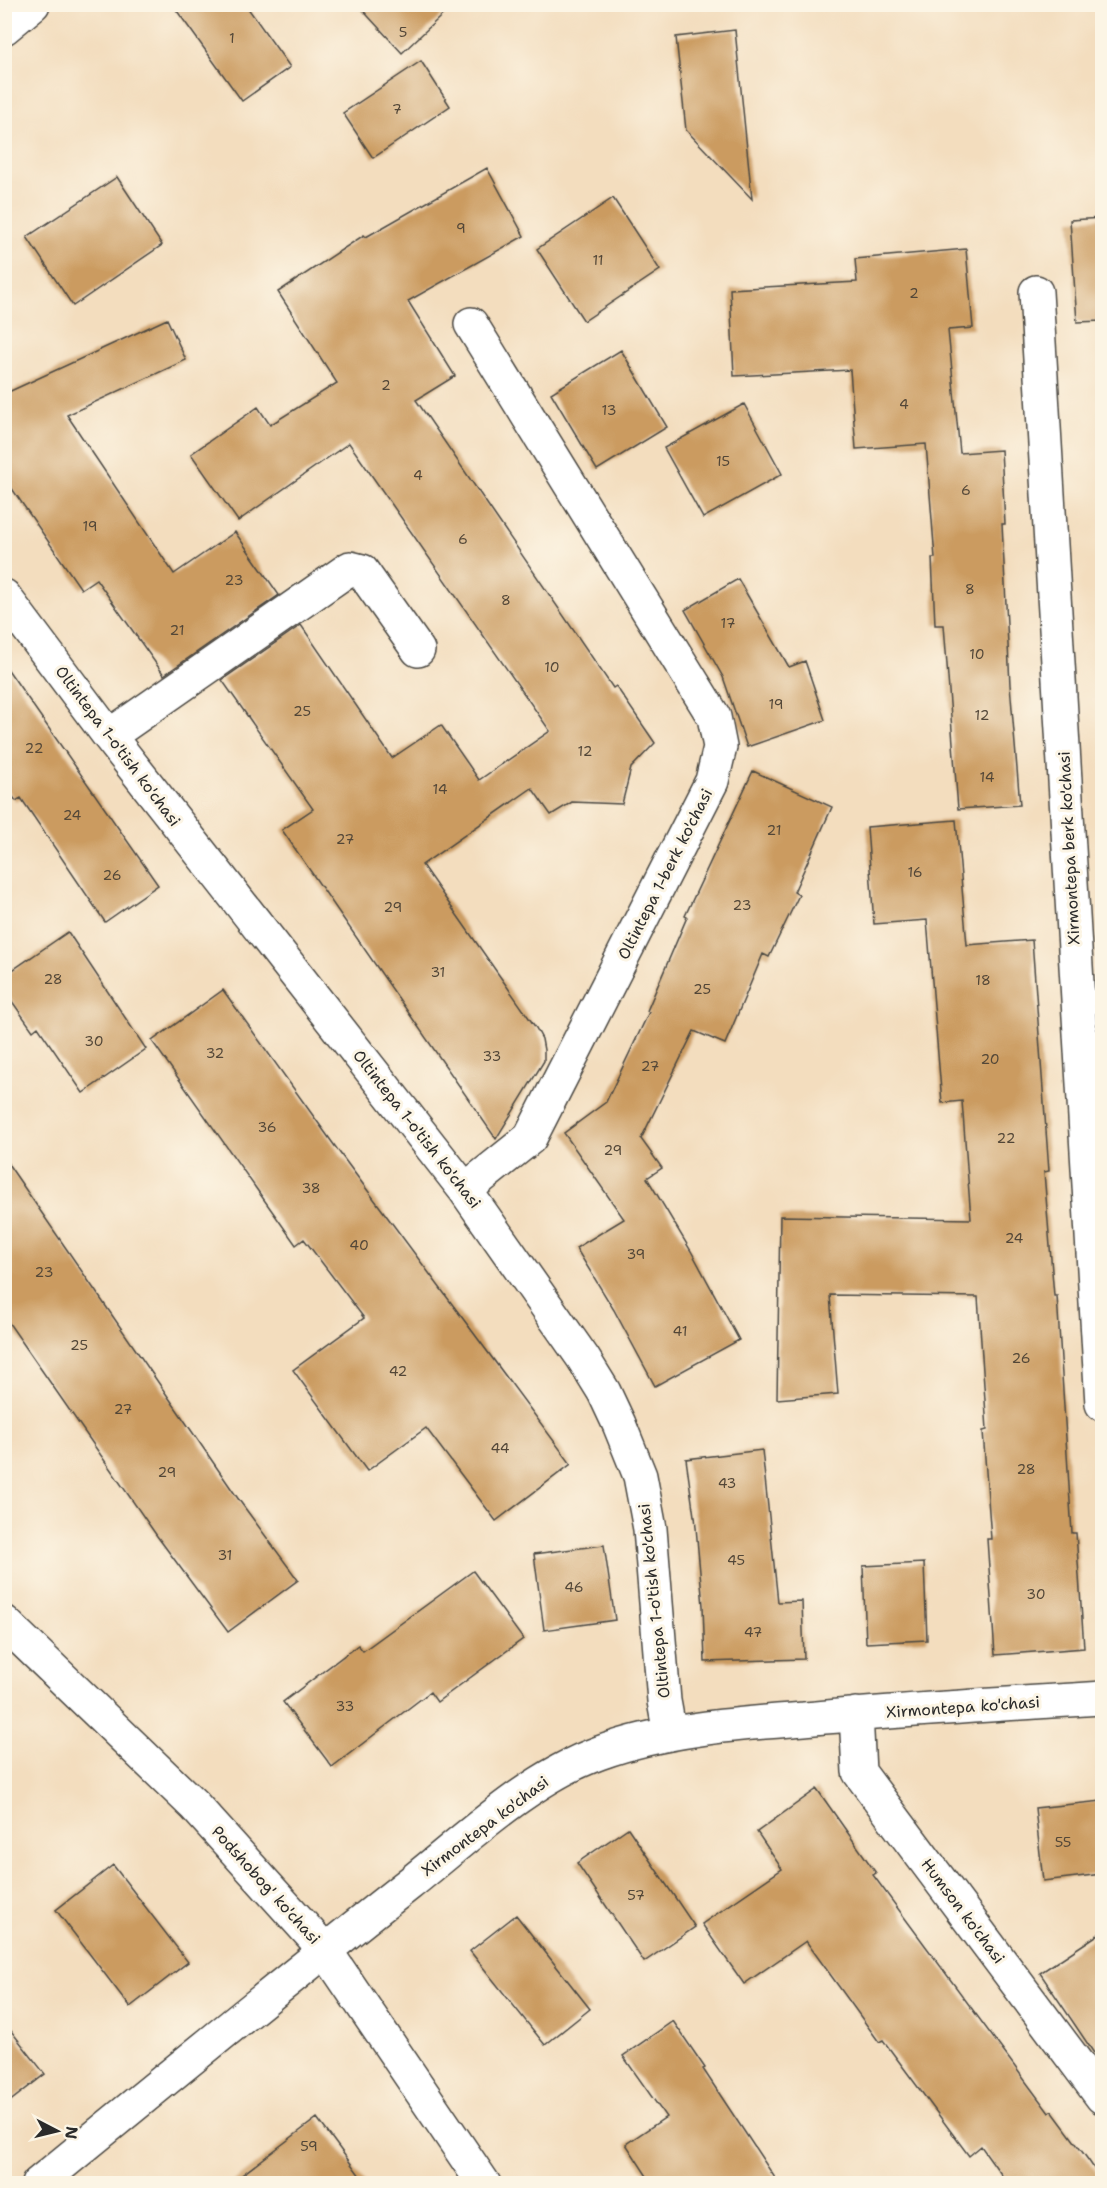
<svg xmlns="http://www.w3.org/2000/svg" width="1107" height="2188" font-family="'Shantell Sans',sans-serif">
  <style>
    .building { fill: #cb9b60 }
    .lines { fill: none; stroke-linecap: round; stroke-linejoin: round }
    .minor-casing { stroke: #494641; stroke-width: 36 }
    .minor { stroke: #fff; stroke-width: 33 }
    .labels { text-anchor: middle; dominant-baseline: central; stroke-width: 6; stroke-linejoin: round; paint-order: stroke }
    .number-label { font-size: 14px; fill: #534738 }
    .street-label { font-size: 16px; fill: #2b2b2b; stroke: #fcf5e5 }
  </style>
  <rect width="100%" height="100%" fill="#fcf5e5"/>
  <filter id="ink" filterUnits="userSpaceOnUse"><feTurbulence type="fractalNoise" baseFrequency=".0167" numOctaves="2"/><feDisplacementMap in="SourceGraphic" scale="12" xChannelSelector="R" yChannelSelector="G"/><feConvolveMatrix kernelMatrix="1 2 1 2 8 2 1 2 1" color-interpolation-filters="sRGB"/></filter>
  <filter id="wash" filterUnits="userSpaceOnUse"><feTurbulence type="fractalNoise" baseFrequency=".008" numOctaves="4" result="noise"/><feDisplacementMap in="SourceGraphic" scale="24" xChannelSelector="R" yChannelSelector="G"/><feGaussianBlur stdDeviation="1.35" result="paint"/><feColorMatrix in="noise" values="0 0 0 0 0 0 0 0 0 0 0 0 0 0 0 0 0 1.4 0 .05"/><feComposite in="paint" operator="in"/></filter>
  <g filter="url(#wash)">
    <rect width="100%" height="100%" fill="#f3ddbe"/>
    <g id="blocks">
      <path class="building" d="M 172,4 L 245,4 L 290,67 L 242,101 Z
        M 357,4 L 454,4 L 402,53 Z
        M 735,30 L 752,199 L 686,130 L 676,37 Z
        M 421,61 L 450,106 L 373,158 L 343,113 Z
        M 487,168 L 524,236 L 408,301 L 455,376 L 416,400 L 613,688 L 616,686 L 655,743 L 631,768 L 622,804 L 572,802 L 551,815 L 532,788 L 422,865 L 536,1028 L 542,1039 L 544,1050 L 544,1061 L 496,1139 L 282,830 L 313,809 L 222,680 L 301,625 L 392,758 L 441,725 L 479,780 L 550,731 L 349,443 L 238,521 L 191,454 L 258,407 L 270,425 L 337,383 L 278,292 L 364,235 L 366,237 Z
        M 117,177 L 162,245 L 73,306 L 27,237 Z
        M 613,198 L 660,270 L 584,321 L 537,249 Z
        M 1102,218 L 1102,321 L 1077,322 L 1070,220 Z
        M 966,249 L 973,328 L 948,330 L 960,453 L 1001,450 L 1005,524 L 1002,524 L 1010,685 L 1020,805 L 958,809 L 944,625 L 935,625 L 932,558 L 935,558 L 926,444 L 856,449 L 850,370 L 734,376 L 730,289 L 857,282 L 855,259 Z
        M 167,319 L 186,360 L 67,415 L 174,574 L 235,532 L 279,595 L 164,675 L 96,579 L 81,589 L 4,477 L 4,394 Z
        M 621,350 L 667,427 L 597,470 L 551,393 Z
        M 744,404 L 782,474 L 703,518 L 664,448 Z
        M 738,579 L 789,667 L 805,661 L 825,720 L 747,747 L 723,677 L 685,610 Z
        M 4,664 L 158,885 L 105,922 L 21,798 L 16,801 L 4,785 Z
        M 753,771 L 832,807 L 794,892 L 799,895 L 769,957 L 763,954 L 725,1044 L 694,1031 L 641,1139 L 662,1168 L 647,1178 L 691,1251 L 739,1340 L 655,1386 L 614,1310 L 576,1248 L 624,1219 L 564,1133 L 606,1102 L 649,1012 L 647,1011 L 687,917 L 685,916 Z
        M 956,820 L 967,945 L 1032,940 L 1049,1171 L 1044,1172 L 1054,1296 L 1057,1296 L 1072,1533 L 1076,1533 L 1084,1648 L 995,1655 L 987,1539 L 991,1539 L 983,1431 L 987,1430 L 978,1297 L 830,1295 L 838,1394 L 777,1399 L 780,1216 L 971,1219 L 962,1101 L 942,1103 L 927,920 L 874,924 L 867,827 Z
        M 68,932 L 146,1049 L 83,1093 L 38,1027 L 33,1031 L 4,990 L 4,976 Z
        M 223,990 L 342,1156 L 571,1464 L 496,1521 L 426,1428 L 367,1471 L 293,1370 L 364,1318 L 304,1239 L 296,1245 L 152,1041 Z
        M 4,1158 L 239,1500 L 298,1580 L 228,1632 L 157,1536 L 4,1316 Z
        M 762,1450 L 778,1602 L 802,1601 L 804,1659 L 705,1662 L 703,1606 L 695,1516 L 694,1516 L 686,1459 Z
        M 604,1545 L 615,1620 L 544,1630 L 534,1554 Z
        M 924,1563 L 927,1640 L 866,1643 L 863,1566 Z
        M 473,1571 L 523,1639 L 437,1702 L 430,1692 L 332,1767 L 283,1702 L 358,1645 L 363,1651 Z
        M 817,1789 L 876,1873 L 873,1875 L 1049,2113 L 1052,2111 L 1089,2161 L 1102,2180 L 1102,2184 L 1008,2184 L 981,2146 L 969,2156 L 883,2040 L 879,2042 L 806,1941 L 744,1984 L 702,1924 L 782,1869 L 757,1832 Z
        M 1102,1801 L 1102,1874 L 1043,1881 L 1035,1808 Z
        M 628,1828 L 695,1927 L 644,1962 L 577,1863 Z
        M 113,1865 L 188,1962 L 130,2007 L 56,1910 Z
        M 516,1915 L 590,2009 L 545,2045 L 470,1951 Z
        M 1102,1932 L 1102,2065 L 1040,1973 Z
        M 673,2021 L 705,2068 L 703,2069 L 779,2184 L 652,2184 L 626,2144 L 666,2117 L 623,2056 Z
        M 4,2022 L 45,2074 L 4,2106 Z
        M 317,2118 L 366,2184 L 230,2184 Z"/>
    </g>
  </g>
  <g filter="url(#ink)">
    <use href="#blocks" fill-opacity="0" stroke="#494641" stroke-width="1.5"/>
    <g class="lines">
      <defs>
        <path id="minor" d="M 4,28 L 33,4
          M 1036,292 L 1102,1404
          M 4,596 L 109,736 L 465,1190 L 583,1358 L 604,1392 L 619,1424 L 640,1476 L 650,1529 L 664,1701 L 670,1734
          M 109,736 L 350,568 L 362,571 L 418,650
          M 465,1190 L 530,1138 L 712,781 L 720,747 L 714,717 L 471,324
          M 4,1622 L 194,1805 L 325,1950 L 484,2184
          M 856,1714 L 859,1772 L 1102,2097
          M 38,2184 C 161,2083 284,1982 409,1884 C 467,1838 530,1778 599,1753 C 664,1729 736,1724 804,1719 C 903,1710 1003,1704 1102,1698"/>
      </defs>
      <use href="#minor" class="minor-casing"/>
      <use href="#minor" class="minor"/>
    </g>
  </g>
  <g class="labels">
    <g class="number-label">
      <text x="403" y="32">5</text>
      <text x="232" y="38">1</text>
      <text x="397" y="109">7</text>
      <text x="461" y="228">9</text>
      <text x="598" y="260">11</text>
      <text x="914" y="293">2</text>
      <text x="386" y="385">2</text>
      <text x="904" y="404">4</text>
      <text x="609" y="410">13</text>
      <text x="723" y="461">15</text>
      <text x="418" y="475">4</text>
      <text x="966" y="490">6</text>
      <text x="90" y="526">19</text>
      <text x="463" y="539">6</text>
      <text x="234" y="580">23</text>
      <text x="970" y="589">8</text>
      <text x="506" y="600">8</text>
      <text x="728" y="623">17</text>
      <text x="177" y="630">21</text>
      <text x="977" y="654">10</text>
      <text x="552" y="667">10</text>
      <text x="776" y="704">19</text>
      <text x="302" y="711">25</text>
      <text x="982" y="715">12</text>
      <text x="34" y="748">22</text>
      <text x="585" y="751">12</text>
      <text x="987" y="777">14</text>
      <text x="440" y="789">14</text>
      <text x="72" y="815">24</text>
      <text x="774" y="830">21</text>
      <text x="345" y="839">27</text>
      <text x="915" y="872">16</text>
      <text x="112" y="875">26</text>
      <text x="742" y="905">23</text>
      <text x="393" y="907">29</text>
      <text x="438" y="972">31</text>
      <text x="53" y="979">28</text>
      <text x="983" y="980">18</text>
      <text x="702" y="989">25</text>
      <text x="94" y="1041">30</text>
      <text x="215" y="1053">32</text>
      <text x="492" y="1056">33</text>
      <text x="990" y="1059">20</text>
      <text x="650" y="1066">27</text>
      <text x="267" y="1127">36</text>
      <text x="1006" y="1138">22</text>
      <text x="613" y="1150">29</text>
      <text x="311" y="1188">38</text>
      <text x="1014" y="1238">24</text>
      <text x="359" y="1245">40</text>
      <text x="636" y="1254">39</text>
      <text x="44" y="1272">23</text>
      <text x="680" y="1331">41</text>
      <text x="79" y="1345">25</text>
      <text x="1021" y="1358">26</text>
      <text x="398" y="1371">42</text>
      <text x="123" y="1409">27</text>
      <text x="500" y="1448">44</text>
      <text x="1026" y="1469">28</text>
      <text x="167" y="1472">29</text>
      <text x="727" y="1483">43</text>
      <text x="225" y="1555">31</text>
      <text x="736" y="1560">45</text>
      <text x="574" y="1587">46</text>
      <text x="1036" y="1594">30</text>
      <text x="753" y="1632">47</text>
      <text x="345" y="1706">33</text>
      <text x="1063" y="1842">55</text>
      <text x="636" y="1895">57</text>
      <text x="309" y="2146">59</text>
    </g>
    <g class="street-label">
      <text transform="translate(118 746) rotate(53)">Oltintepa 1-o'tish ko'chasi</text>
      <text transform="translate(1069 848) rotate(-93)">Xirmontepa berk ko'chasi</text>
      <text transform="translate(665 874) rotate(-63)">Oltintepa 1-berk ko'chasi</text>
      <text transform="translate(417 1129) rotate(52)">Oltintepa 1-o'tish ko'chasi</text>
      <text transform="translate(654 1601) rotate(-96)">Oltintepa 1-o'tish ko'chasi</text>
      <text transform="translate(963 1707) rotate(-4)">Xirmontepa ko'chasi</text>
      <text transform="translate(485 1826) rotate(-37)">Xirmontepa ko'chasi</text>
      <text transform="translate(266 1885) rotate(48)">Podshobog' ko'chasi</text>
      <text transform="translate(963 1911) rotate(53)">Humson ko'chasi</text>
    </g>
  </g>
  <rect width="1107" height="2188" fill="none" stroke="#fcf5e5" stroke-width="24"/>
  <g transform="translate(57 2131) rotate(97)" stroke="#fcf5e5" stroke-width="4.5" paint-order="stroke">
  <path d="M0-4.5L10 22L0 15L-10 22Z" fill="#2b2b2b"/>
  <text y="-9" font-size="16" font-weight="bold" text-anchor="middle" fill="#2b2b2b">N</text>
  </g>
</svg>
